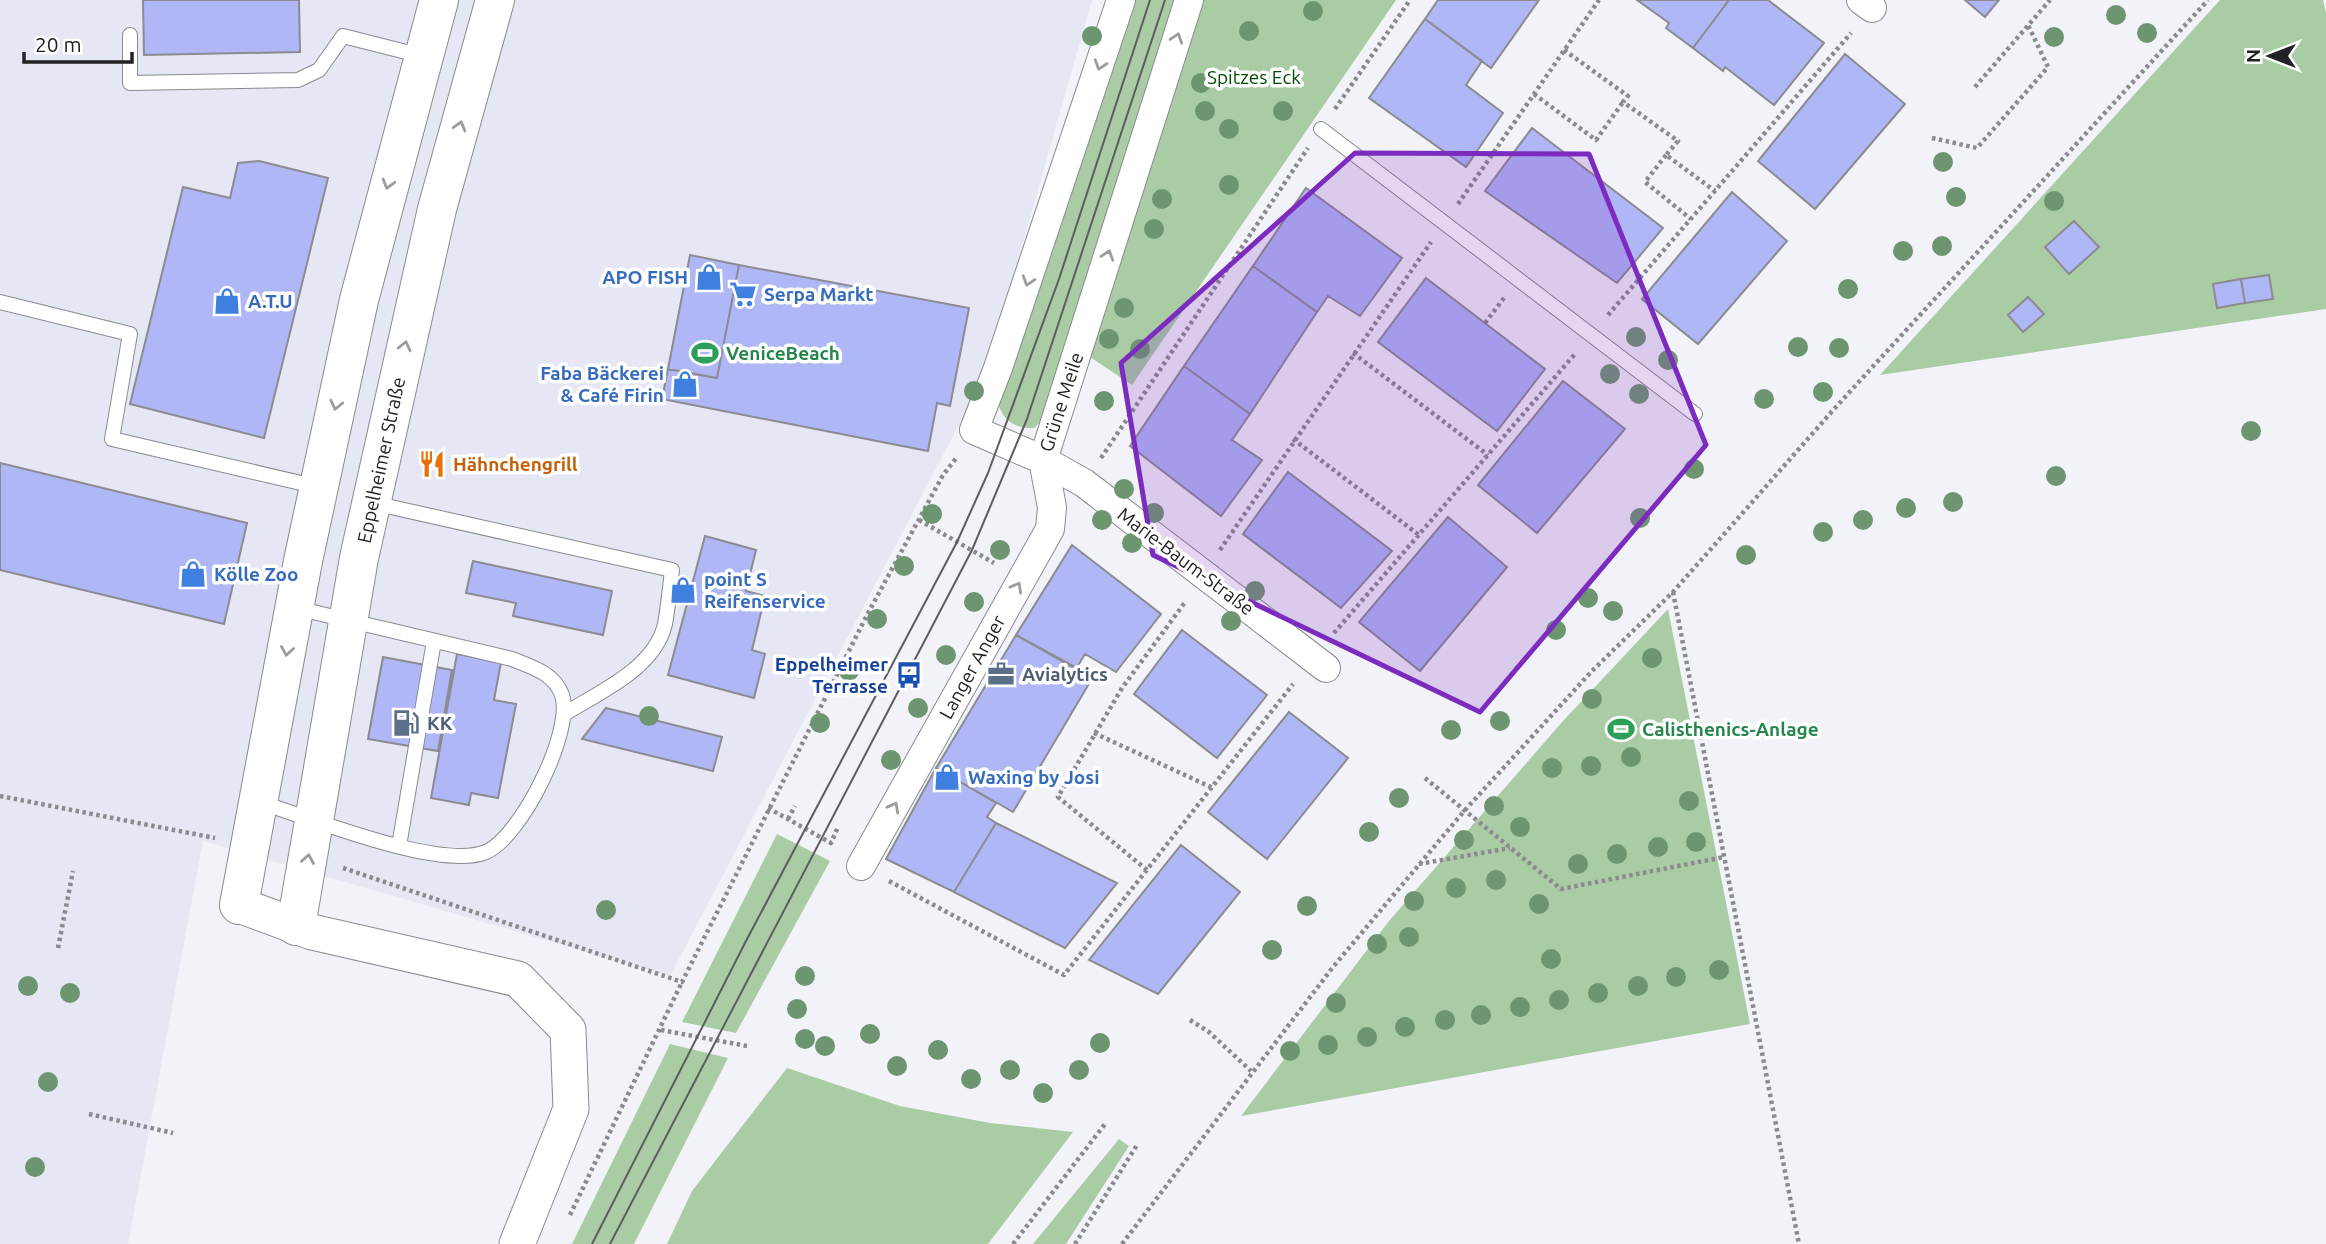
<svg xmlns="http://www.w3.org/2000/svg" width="2326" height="1244" font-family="Ubuntu,sans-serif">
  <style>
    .built { fill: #e5e7f4 }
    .green { fill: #a9cca5 }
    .building { fill: #afb7f7; stroke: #8b8b90; stroke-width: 2 }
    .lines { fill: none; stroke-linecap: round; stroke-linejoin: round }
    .service-casing { stroke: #898a8f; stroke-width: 16 }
    .minor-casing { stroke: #898a8f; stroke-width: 30 }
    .tertiary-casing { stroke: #898a8f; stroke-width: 37 }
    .secondary-casing { stroke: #898a8f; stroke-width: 40 }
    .path { stroke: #8b8b8f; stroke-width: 4.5; stroke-dasharray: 3.5 3.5; stroke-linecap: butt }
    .service { stroke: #fff; stroke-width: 14 }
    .minor { stroke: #fff; stroke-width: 28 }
    .tertiary { stroke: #fff; stroke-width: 35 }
    .secondary { stroke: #fff; stroke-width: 38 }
    .tram { stroke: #5d5d60; stroke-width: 2 }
    .tree { fill: #6d9670 }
    .oneway { stroke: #9c9c9c }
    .marked { fill: #7b2cbf; fill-opacity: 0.2; stroke: #7b2cbf; stroke-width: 5; stroke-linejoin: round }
    .labels { text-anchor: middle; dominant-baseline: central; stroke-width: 7; stroke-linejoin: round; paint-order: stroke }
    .park-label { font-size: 19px; fill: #014a00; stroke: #fff }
    .shop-label { font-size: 19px; font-weight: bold; fill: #366cbe; stroke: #fff; text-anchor: start }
    .leisure-label { font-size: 19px; font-weight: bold; fill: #27864d; stroke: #fff; text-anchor: start }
    .street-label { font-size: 19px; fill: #222224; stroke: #fff }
    .food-label { font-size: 19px; font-weight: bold; fill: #c56008; stroke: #fff; text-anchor: start }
    .transit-label { font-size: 19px; font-weight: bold; fill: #164399; stroke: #fff; text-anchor: end }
    .service-label { font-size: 19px; font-weight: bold; fill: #4e5e75; stroke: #fff; text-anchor: start }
  </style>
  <rect width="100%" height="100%" fill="#f2f3f8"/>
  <path class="built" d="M 0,0 L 1092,0 L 986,373 L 670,976 L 203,841 L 128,1244 L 0,1244 Z"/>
  <path class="green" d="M 1133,0 L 1181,0 L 1043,419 L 1034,428 C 1017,428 1005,423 999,406 Z
    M 1201,0 L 1396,0 L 1132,385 L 1084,353 Z
    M 2220,0 L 2323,0 L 2326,13 L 2326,309 L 1880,375 Z
    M 1668,609 L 1750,1024 L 1241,1116 L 1389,921 L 1563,721 Z
    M 777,834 L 830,861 L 736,1033 L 682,1022 Z
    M 670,1044 L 728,1058 L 634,1244 L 572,1244 Z
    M 787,1068 L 900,1106 L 990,1123 L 1073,1132 L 988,1244 L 667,1244 L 692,1191 Z
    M 1119,1139 L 1129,1146 L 1066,1244 L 1033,1244 Z"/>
  <path class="building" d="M 143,0 L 299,0 L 300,52 L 144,55 Z
    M 1438,0 L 1539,0 L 1491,68 L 1425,19 Z
    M 1637,0 L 1729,0 L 1693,48 L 1666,28 L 1669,23 Z
    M 1729,0 L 1768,0 L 1824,43 L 1774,105 L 1725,67 L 1723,71 L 1693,48 Z
    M 1965,0 L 1999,0 L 1985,17 Z
    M 1425,19 L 1482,61 L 1466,85 L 1503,113 L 1466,167 L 1369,98 Z
    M 1845,54 L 1905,104 L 1815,209 L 1758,161 Z
    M 1532,128 L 1663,228 L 1617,283 L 1485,191 Z
    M 259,161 L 328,178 L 264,438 L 130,404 L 183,187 L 230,198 L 238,163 Z
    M 1306,188 L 1402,258 L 1360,316 L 1328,296 L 1317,312 L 1253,266 Z
    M 1732,192 L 1787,241 L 1698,344 L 1642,299 Z
    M 2074,221 L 2099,247 L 2069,274 L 2045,247 Z
    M 690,255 L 739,265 L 717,378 L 668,369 Z
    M 739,265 L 969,308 L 950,406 L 937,403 L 928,451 L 662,399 L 668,369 L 717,378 Z
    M 1253,266 L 1317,312 L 1250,414 L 1184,366 Z
    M 2269,275 L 2273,299 L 2245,303 L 2241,279 Z
    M 1426,278 L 1545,369 L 1497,431 L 1378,342 Z
    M 2241,279 L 2245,303 L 2217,308 L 2213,284 Z
    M 2028,297 L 2044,314 L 2023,332 L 2008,315 Z
    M 1184,366 L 1250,414 L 1232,440 L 1262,460 L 1221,516 L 1130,446 Z
    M 1563,381 L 1625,429 L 1537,533 L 1478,485 Z
    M 0,463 L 247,523 L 224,624 L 0,570 Z
    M 1288,472 L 1392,551 L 1341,608 L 1243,534 Z
    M 1448,517 L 1507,567 L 1420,671 L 1359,622 Z
    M 705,536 L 756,550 L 746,591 L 765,596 L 752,650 L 765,654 L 754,698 L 668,675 Z
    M 1072,545 L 1161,614 L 1116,672 L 1085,654 L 1076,669 L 1016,635 Z
    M 473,561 L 612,591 L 603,635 L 513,616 L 516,603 L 466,593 Z
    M 1182,630 L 1267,695 L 1217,758 L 1134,694 Z
    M 1016,635 L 1093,677 L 1013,812 L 936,768 Z
    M 457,654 L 501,662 L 494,700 L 516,704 L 498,798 L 471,793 L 469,805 L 431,798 Z
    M 383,657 L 452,670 L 438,751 L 368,739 Z
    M 606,708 L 722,737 L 713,771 L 582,739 Z
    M 1289,712 L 1348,758 L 1267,859 L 1208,812 Z
    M 936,768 L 996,803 L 987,817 L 996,823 L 954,892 L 886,859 Z
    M 996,823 L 1117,883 L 1065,948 L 954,892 Z
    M 1181,845 L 1240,892 L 1158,994 L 1089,960 Z"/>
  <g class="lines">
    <defs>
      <path id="service" d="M 130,35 L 130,83 L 298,80 L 319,70 L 343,36 L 422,56
        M 1321,129 L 1695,414
        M 0,302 L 130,334 L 112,439 L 318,487
        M 373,503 L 672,570 C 670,588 668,607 665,624 C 655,668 601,691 566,713
        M 259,802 C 308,817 440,871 486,852 C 521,837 574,731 562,695 C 554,673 532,667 512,659 L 296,608
        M 399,846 L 434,641"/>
      <path id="minor" d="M 1121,0 L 998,368 L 974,430 L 1043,460 L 1084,483 L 1326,668
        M 1861,0 L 1872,8
        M 861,866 L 1050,529 L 1052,507 L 1043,460 L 1189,0"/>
      <path id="tertiary" d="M 239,905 L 312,932 L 518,979 L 568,1030 L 571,1109 L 517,1244"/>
      <path id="secondary" d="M 239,905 L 303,561 L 359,300 L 439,0
        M 296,926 L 359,558 L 437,209 L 495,0"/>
    </defs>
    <use href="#service" class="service-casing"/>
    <use href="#minor" class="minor-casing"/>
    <use href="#tertiary" class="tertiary-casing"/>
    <use href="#secondary" class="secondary-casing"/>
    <path class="path" d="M 1564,50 L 1628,96 L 1623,102 L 1678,141 L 1666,155 L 1715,191
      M 1975,87 L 2050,0
      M 1534,94 L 1596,140 L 1623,102
      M 1335,109 L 1410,0
      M 1932,138 L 1977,148 L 2048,67 L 2028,25
      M 1666,155 L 1645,182 L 1691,219
      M 1458,204 L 1599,0
      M 1608,315 L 1851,33
      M 1485,323 L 1504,298
      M 1353,353 L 1488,455
      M 1293,439 L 1419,535
      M 1101,458 L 1308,148
      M 919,520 L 994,563
      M 1220,550 L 1431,242
      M 1673,592 L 1799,1244
      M 1334,633 L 1575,354
      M 1094,733 L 1213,788
      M 1425,778 L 1561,889 L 1724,857
      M 0,796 L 215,838
      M 768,808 L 831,843 L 838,827
      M 788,819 L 795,806
      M 1419,864 L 1510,848
      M 343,868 L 682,982 L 867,615 L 943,475 L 957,457
      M 1147,870 L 1058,797 L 1122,688 L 1186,601
      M 889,881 L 1064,975 L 1293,684
      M 58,948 L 73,871
      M 1190,1020 L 1209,1032 L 1251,1071
      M 661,1030 L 747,1046
      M 89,1114 L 173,1133
      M 570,1215 L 682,982
      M 1013,1244 L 1105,1124
      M 1075,1244 L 1137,1145
      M 1122,1244 L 1333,967 L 1465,810 L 1592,671 L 1673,592 L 1835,408 L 2208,0"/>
    <use href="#service" class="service"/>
    <use href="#minor" class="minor"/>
    <use href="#tertiary" class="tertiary"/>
    <use href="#secondary" class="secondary"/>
    <path class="tram" d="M 592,1244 L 746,941 L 957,542 L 988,473 L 1059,279 L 1150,0
      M 610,1244 L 972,550 L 1027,419 L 1165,0"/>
  </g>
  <g class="tree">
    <circle cx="1313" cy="11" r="10"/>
    <circle cx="2116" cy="15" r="10"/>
    <circle cx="1249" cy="31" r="10"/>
    <circle cx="2147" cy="33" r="10"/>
    <circle cx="1092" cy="36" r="10"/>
    <circle cx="2054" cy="37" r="10"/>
    <circle cx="1201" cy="83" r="10"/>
    <circle cx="1205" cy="111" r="10"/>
    <circle cx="1283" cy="111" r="10"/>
    <circle cx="1229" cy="129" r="10"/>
    <circle cx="1943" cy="162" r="10"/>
    <circle cx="1229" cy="185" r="10"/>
    <circle cx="1956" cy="197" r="10"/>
    <circle cx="1162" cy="199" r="10"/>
    <circle cx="2054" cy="201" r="10"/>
    <circle cx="1154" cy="229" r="10"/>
    <circle cx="1942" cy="246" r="10"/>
    <circle cx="1903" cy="251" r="10"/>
    <circle cx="1848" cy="289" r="10"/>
    <circle cx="1124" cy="308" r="10"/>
    <circle cx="1636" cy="337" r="10"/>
    <circle cx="1109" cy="339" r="10"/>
    <circle cx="1798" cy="347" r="10"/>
    <circle cx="1839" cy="348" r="10"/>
    <circle cx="1140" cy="349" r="10"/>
    <circle cx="1668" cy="360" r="10"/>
    <circle cx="1610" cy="374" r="10"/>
    <circle cx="974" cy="391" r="10"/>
    <circle cx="1823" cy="392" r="10"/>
    <circle cx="1639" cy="394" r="10"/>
    <circle cx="1764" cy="399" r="10"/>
    <circle cx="1104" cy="401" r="10"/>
    <circle cx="2251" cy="431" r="10"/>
    <circle cx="1694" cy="469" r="10"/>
    <circle cx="2056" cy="476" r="10"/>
    <circle cx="1124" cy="489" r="10"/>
    <circle cx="1953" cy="502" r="10"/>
    <circle cx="1906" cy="508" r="10"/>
    <circle cx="1154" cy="513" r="10"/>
    <circle cx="932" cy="514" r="10"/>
    <circle cx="1640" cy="518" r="10"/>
    <circle cx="1102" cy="520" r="10"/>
    <circle cx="1863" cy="520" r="10"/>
    <circle cx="1823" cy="532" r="10"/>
    <circle cx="1132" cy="543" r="10"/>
    <circle cx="1000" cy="550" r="10"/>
    <circle cx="1746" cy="555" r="10"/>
    <circle cx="904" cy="566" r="10"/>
    <circle cx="1255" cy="591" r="10"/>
    <circle cx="1588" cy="598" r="10"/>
    <circle cx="974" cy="602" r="10"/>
    <circle cx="1613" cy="611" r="10"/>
    <circle cx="877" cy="619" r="10"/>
    <circle cx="1231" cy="621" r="10"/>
    <circle cx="1556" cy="630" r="10"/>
    <circle cx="946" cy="655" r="10"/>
    <circle cx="1652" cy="658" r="10"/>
    <circle cx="849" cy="671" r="10"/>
    <circle cx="1592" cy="699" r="10"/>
    <circle cx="918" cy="708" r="10"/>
    <circle cx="649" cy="716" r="10"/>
    <circle cx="1500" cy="721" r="10"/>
    <circle cx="820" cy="723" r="10"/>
    <circle cx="1451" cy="730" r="10"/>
    <circle cx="1631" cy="757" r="10"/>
    <circle cx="891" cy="760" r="10"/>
    <circle cx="1591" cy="766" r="10"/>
    <circle cx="1552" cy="768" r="10"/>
    <circle cx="1399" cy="798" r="10"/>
    <circle cx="1689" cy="801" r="10"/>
    <circle cx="1494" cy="806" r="10"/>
    <circle cx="1520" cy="827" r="10"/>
    <circle cx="1369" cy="832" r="10"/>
    <circle cx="1464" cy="840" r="10"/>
    <circle cx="1696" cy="842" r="10"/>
    <circle cx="1658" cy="847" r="10"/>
    <circle cx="1617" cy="854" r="10"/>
    <circle cx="1578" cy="864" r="10"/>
    <circle cx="1496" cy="880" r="10"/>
    <circle cx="1456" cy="888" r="10"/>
    <circle cx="1414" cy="901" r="10"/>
    <circle cx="1539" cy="904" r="10"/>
    <circle cx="1307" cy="906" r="10"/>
    <circle cx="606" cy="910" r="10"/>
    <circle cx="1409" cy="937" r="10"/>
    <circle cx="1377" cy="944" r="10"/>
    <circle cx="1272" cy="950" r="10"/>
    <circle cx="1551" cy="959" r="10"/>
    <circle cx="1719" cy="970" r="10"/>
    <circle cx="805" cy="976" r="10"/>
    <circle cx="1676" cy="977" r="10"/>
    <circle cx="28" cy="986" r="10"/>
    <circle cx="1638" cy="986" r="10"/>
    <circle cx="70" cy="993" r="10"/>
    <circle cx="1598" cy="993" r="10"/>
    <circle cx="1559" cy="1000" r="10"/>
    <circle cx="1336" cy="1003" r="10"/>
    <circle cx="1520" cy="1007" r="10"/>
    <circle cx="797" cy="1009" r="10"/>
    <circle cx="1481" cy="1015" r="10"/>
    <circle cx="1445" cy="1020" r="10"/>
    <circle cx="1405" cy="1027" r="10"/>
    <circle cx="870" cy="1034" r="10"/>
    <circle cx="1367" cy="1037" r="10"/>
    <circle cx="805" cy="1039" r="10"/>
    <circle cx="1100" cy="1043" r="10"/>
    <circle cx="1328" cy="1045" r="10"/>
    <circle cx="825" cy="1046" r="10"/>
    <circle cx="938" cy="1050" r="10"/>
    <circle cx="1290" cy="1051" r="10"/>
    <circle cx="897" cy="1066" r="10"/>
    <circle cx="1010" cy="1070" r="10"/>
    <circle cx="1079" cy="1070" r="10"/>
    <circle cx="971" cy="1079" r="10"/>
    <circle cx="48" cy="1082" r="10"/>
    <circle cx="1043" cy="1093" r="10"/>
    <circle cx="35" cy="1167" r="10"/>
  </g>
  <defs><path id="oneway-chevron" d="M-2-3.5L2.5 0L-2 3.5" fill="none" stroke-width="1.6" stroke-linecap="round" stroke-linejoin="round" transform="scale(1.75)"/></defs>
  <g class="oneway">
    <use href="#oneway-chevron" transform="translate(1177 38) rotate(-72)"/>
    <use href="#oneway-chevron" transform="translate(1100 65) rotate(108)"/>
    <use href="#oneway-chevron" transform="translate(460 126) rotate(-74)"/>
    <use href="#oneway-chevron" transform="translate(388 184) rotate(106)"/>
    <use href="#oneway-chevron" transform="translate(1108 255) rotate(-72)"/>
    <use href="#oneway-chevron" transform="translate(1028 281) rotate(108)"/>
    <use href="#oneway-chevron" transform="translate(405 346) rotate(-77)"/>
    <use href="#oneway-chevron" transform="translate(336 405) rotate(103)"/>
    <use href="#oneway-chevron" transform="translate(1017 587) rotate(-61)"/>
    <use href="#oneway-chevron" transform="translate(287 651) rotate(99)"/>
    <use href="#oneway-chevron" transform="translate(894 807) rotate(-61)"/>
    <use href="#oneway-chevron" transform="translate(308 859) rotate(-80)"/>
  </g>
  <path class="marked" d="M 1355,153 L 1589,154 L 1706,445 L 1480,712 L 1153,555 L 1121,363 Z"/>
  <defs>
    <symbol id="shop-bare" viewBox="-9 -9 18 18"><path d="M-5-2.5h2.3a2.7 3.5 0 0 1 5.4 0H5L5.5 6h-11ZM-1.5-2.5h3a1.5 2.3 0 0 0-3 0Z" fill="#3f7fe0" stroke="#fff" stroke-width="2.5" paint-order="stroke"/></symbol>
    <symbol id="supermarket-bare" viewBox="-9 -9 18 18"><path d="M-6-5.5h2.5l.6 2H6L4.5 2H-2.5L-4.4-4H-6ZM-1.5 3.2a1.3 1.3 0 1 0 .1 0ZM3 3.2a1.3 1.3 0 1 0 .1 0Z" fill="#3f7fe0" stroke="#fff" stroke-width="2.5" paint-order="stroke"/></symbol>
    <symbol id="stadium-bare" viewBox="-9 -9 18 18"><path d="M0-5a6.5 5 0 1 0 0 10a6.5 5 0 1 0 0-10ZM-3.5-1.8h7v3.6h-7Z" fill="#2e9e5b" stroke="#fff" stroke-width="2.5" paint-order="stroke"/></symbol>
    <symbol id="restaurant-bare" viewBox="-9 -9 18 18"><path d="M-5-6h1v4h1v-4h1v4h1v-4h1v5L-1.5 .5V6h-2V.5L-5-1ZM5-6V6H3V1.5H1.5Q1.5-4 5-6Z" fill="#e8710a" stroke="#fff" stroke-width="2.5" paint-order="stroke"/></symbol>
    <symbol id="office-bare" viewBox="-9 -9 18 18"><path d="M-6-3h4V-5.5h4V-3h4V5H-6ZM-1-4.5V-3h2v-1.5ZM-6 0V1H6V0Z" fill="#5c6f8a" stroke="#fff" stroke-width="2.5" paint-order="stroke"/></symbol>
    <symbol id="bus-bare" viewBox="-9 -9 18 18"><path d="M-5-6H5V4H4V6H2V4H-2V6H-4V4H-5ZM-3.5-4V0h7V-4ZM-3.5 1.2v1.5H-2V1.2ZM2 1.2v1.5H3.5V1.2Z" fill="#1a4fb4" stroke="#fff" stroke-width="2.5" paint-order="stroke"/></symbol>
    <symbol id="fuel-bare" viewBox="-9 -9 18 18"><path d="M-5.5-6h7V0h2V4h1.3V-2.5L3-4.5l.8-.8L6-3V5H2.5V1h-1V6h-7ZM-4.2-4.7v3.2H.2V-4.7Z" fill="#5c6f8a" stroke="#fff" stroke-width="2.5" paint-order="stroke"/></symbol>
  </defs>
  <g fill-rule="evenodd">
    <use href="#shop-bare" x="690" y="258" width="38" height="38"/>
    <use href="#supermarket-bare" x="724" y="275" width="38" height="38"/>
    <use href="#shop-bare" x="208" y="282" width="38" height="38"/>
    <use href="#stadium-bare" x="686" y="334" width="38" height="38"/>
    <use href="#shop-bare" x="666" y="365" width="38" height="38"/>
    <use href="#restaurant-bare" x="413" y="445" width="38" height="38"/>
    <use href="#shop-bare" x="174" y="555" width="38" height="38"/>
    <use href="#shop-bare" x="664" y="571" width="38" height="38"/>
    <use href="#office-bare" x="982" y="655" width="38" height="38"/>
    <use href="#bus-bare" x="890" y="656" width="38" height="38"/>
    <use href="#fuel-bare" x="387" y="704" width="38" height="38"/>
    <use href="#stadium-bare" x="1602" y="710" width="38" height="38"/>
    <use href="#shop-bare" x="928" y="758" width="38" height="38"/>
  </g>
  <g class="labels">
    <g class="park-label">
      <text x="1254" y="77">Spitzes Eck</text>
    </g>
    <g class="shop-label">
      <text x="688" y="277" text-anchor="end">APO FISH</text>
      <text x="764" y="294">Serpa Markt</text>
      <text x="248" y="301">A.T.U</text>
      <text x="664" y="373" text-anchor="end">Faba Bäckerei<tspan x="664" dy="22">&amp; Café Firin</tspan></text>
      <text x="214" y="574">Kölle Zoo</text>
      <text x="704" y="579">point S<tspan x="704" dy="22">Reifenservice</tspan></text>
      <text x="968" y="777">Waxing by Josi</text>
    </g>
    <g class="leisure-label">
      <text x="726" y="353">VeniceBeach</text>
      <text x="1642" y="729">Calisthenics-Anlage</text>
    </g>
    <g class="street-label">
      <text transform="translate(1061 402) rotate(-72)">Grüne Meile</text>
      <text transform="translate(381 460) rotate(-78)">Eppelheimer Straße</text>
      <text transform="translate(1186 561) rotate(37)">Marie-Baum-Straße</text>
      <text transform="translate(972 667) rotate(-61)">Langer Anger</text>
    </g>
    <g class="food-label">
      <text x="453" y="464">Hähnchengrill</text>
    </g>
    <g class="transit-label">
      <text x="888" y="664">Eppelheimer<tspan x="888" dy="22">Terrasse</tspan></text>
    </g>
    <g class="service-label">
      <text x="1022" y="674">Avialytics</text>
      <text x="427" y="723">KK</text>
    </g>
  </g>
  <g transform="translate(2270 56) rotate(270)" stroke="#ffffff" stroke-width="5" paint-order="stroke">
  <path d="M0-5L12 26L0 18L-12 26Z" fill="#222224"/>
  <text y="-10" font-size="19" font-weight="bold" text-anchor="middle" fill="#222224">N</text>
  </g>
  <path d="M24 52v10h108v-10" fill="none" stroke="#222224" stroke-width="3.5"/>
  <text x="35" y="52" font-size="21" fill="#222224" stroke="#ffffff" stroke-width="5" paint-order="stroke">20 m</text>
</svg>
